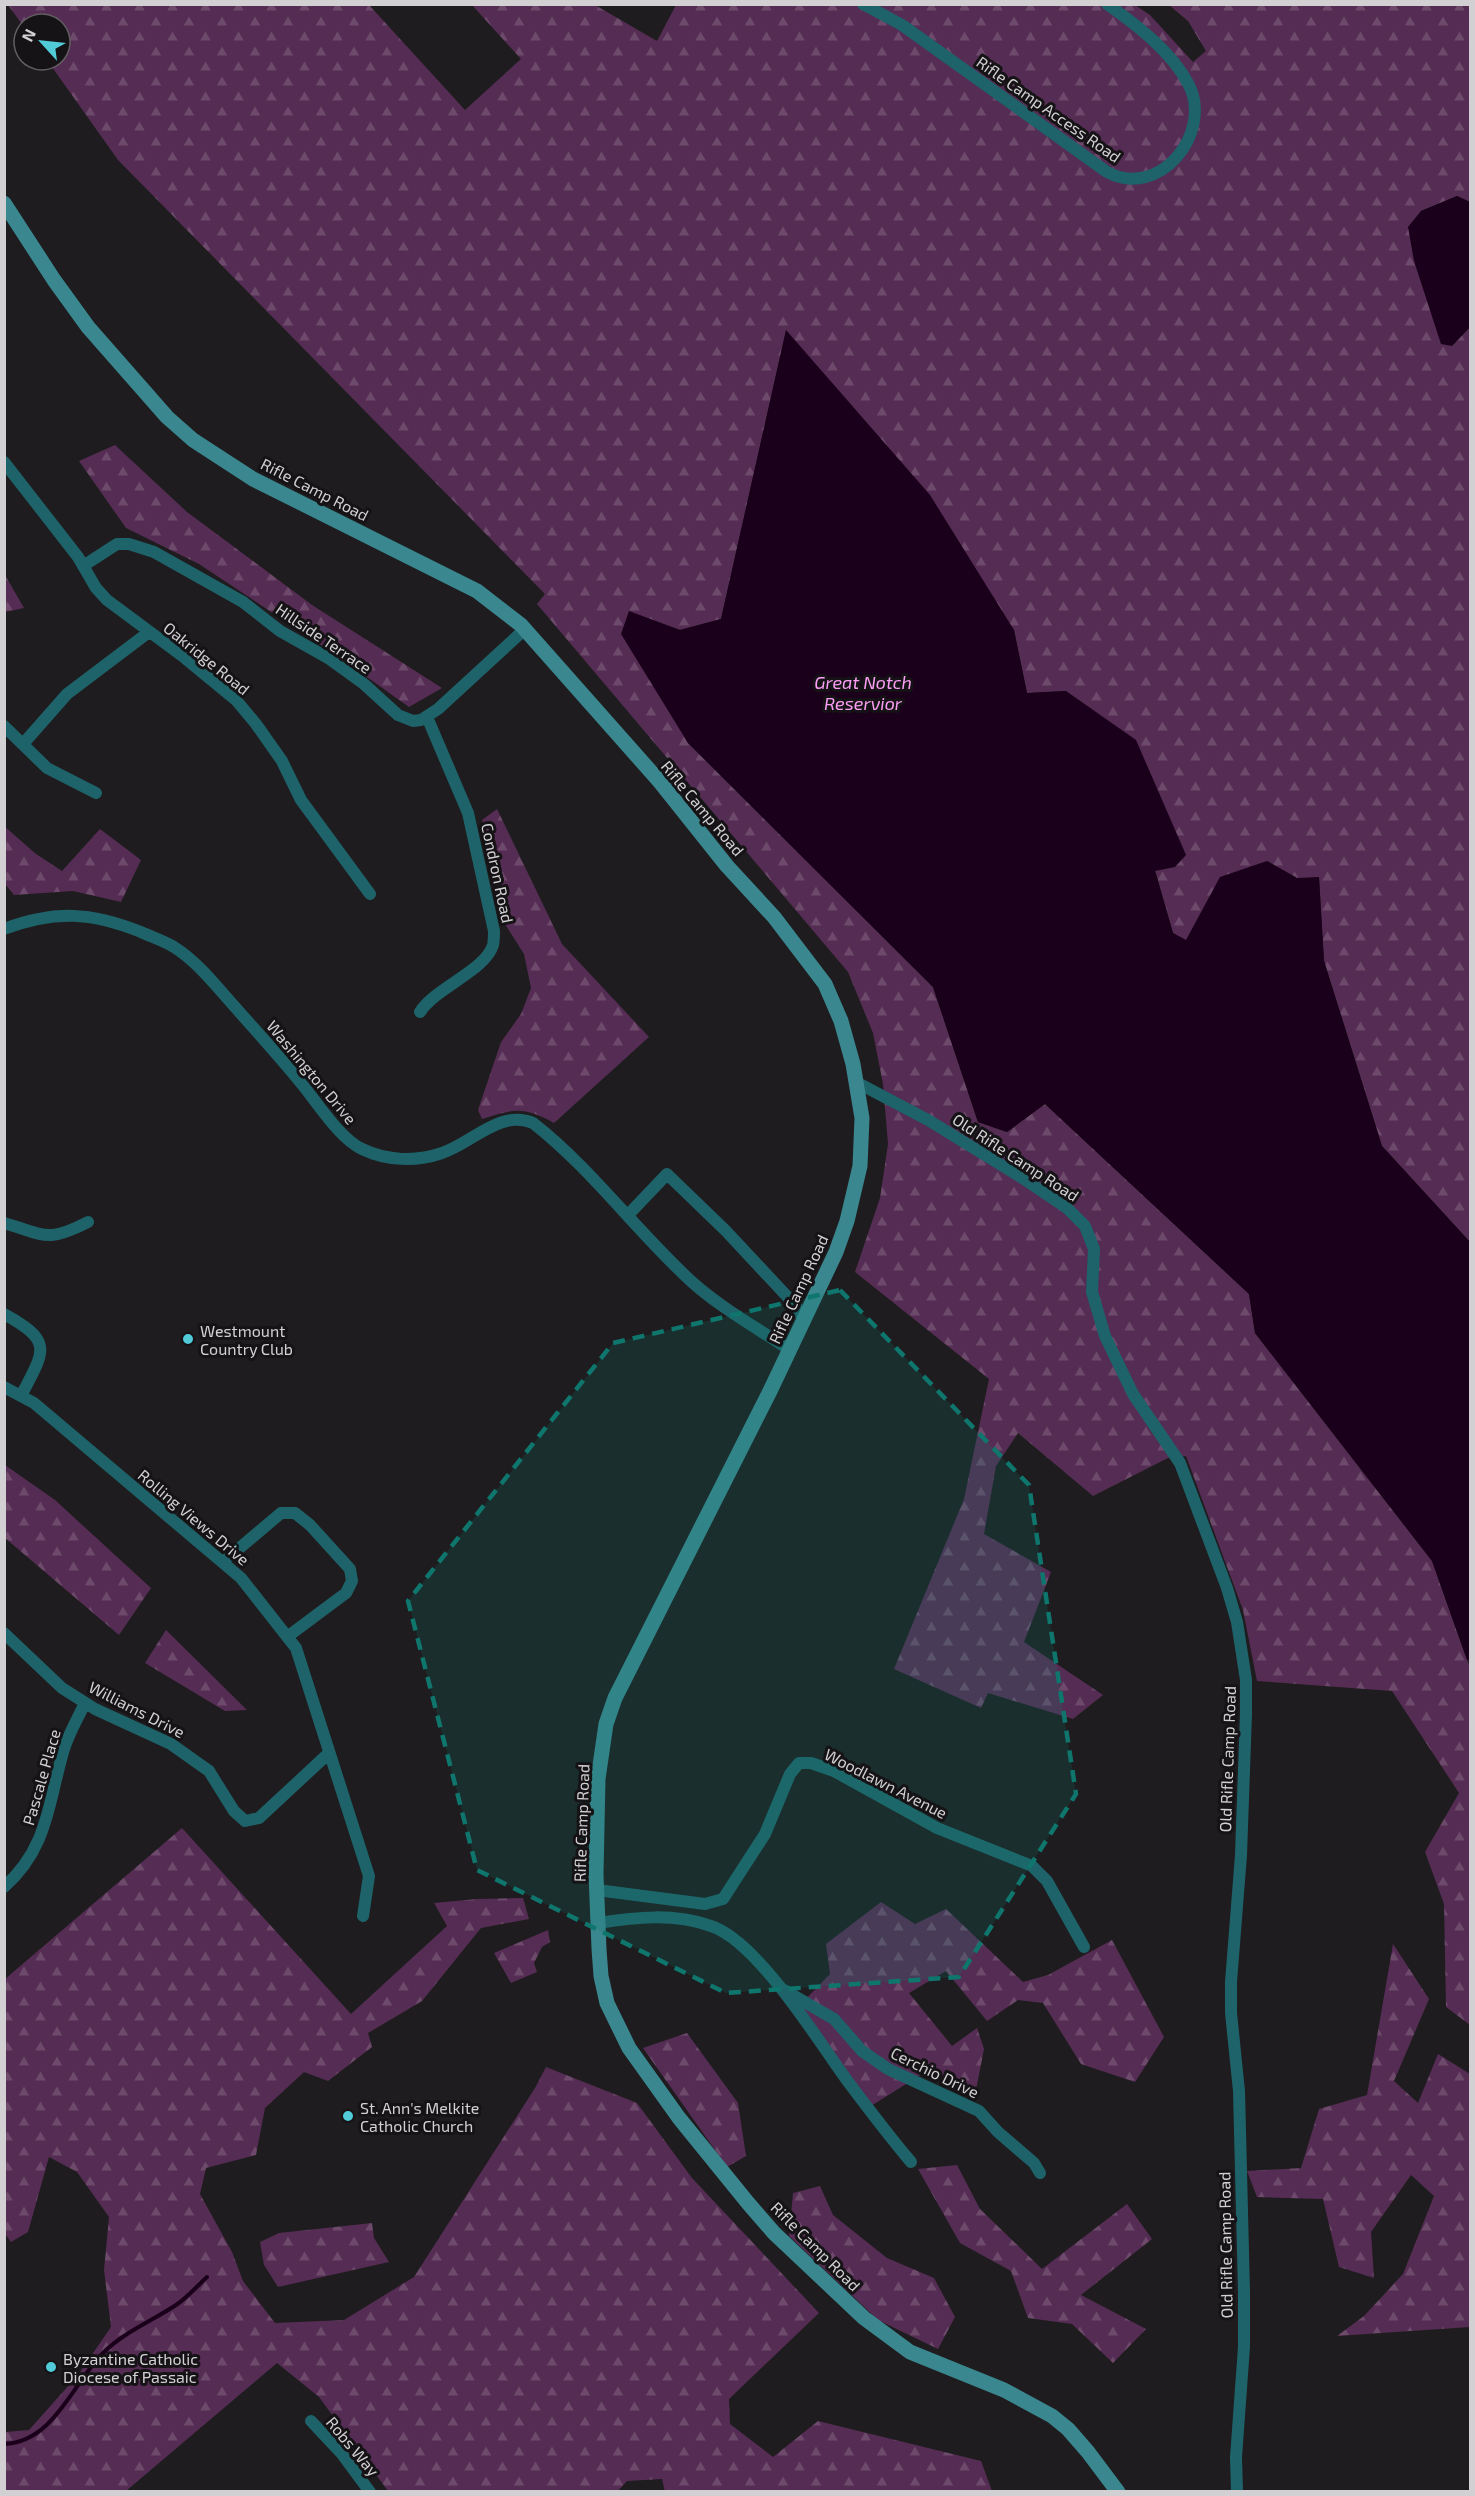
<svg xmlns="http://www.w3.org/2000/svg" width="1475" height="2496" font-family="'Exo 2',sans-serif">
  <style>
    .forest { fill: url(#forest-firs) }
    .water { fill: #1a001a }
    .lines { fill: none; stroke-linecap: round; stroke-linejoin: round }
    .stream { stroke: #1a001a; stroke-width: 4 }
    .street { stroke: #1e636a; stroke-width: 12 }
    .secondary { stroke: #3a878f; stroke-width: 15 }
    .marked { fill: #0f766e; fill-opacity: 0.2; stroke: #0f766e; stroke-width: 4.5; stroke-dasharray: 12 8; stroke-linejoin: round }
    .poi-dot { fill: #52cbd8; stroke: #151315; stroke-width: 2 }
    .labels { text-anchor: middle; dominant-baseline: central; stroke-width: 6; stroke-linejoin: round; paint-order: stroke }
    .street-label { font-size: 16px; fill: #d2d0d2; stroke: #151315 }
    .poi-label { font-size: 16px; fill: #d2d0d2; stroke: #151315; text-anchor: start }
    .water-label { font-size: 18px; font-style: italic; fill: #fc9ef6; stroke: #151315 }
  </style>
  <defs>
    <pattern id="forest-firs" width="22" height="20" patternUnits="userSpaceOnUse" patternTransform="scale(1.5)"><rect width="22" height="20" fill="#552c53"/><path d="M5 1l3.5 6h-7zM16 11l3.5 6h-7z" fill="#6d4a6b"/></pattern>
  </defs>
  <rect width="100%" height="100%" fill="#1e1c1e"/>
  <path class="forest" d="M 8,5 L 369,5 L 465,110 L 521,59 L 472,5 L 595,5 L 657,41 L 676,5 L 1135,5 L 1150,15 L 1193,62 L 1206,51 L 1188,21 L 1169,5 L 1470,5 L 1470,202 L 1457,196 L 1421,211 L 1452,346 L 1470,327 L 1470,1242 L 1382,1146 L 1324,961 L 1319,878 L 1297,878 L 1267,861 L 1186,941 L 1173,933 L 1155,870 L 1066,691 L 1027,693 L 1014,630 L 786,331 L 721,619 L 680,630 L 629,612 L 688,743 L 933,987 L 978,1122 L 1007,1132 L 1045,1104 L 1249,1294 L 1255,1333 L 1432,1561 L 1470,1668 L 1470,2025 L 1446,2007 L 1444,1904 L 1425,1852 L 1459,1793 L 1392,1691 L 1257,1681 L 1243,1610 L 1186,1456 L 1168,1458 L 1093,1496 L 1018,1433 L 996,1466 L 984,1534 L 1051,1572 L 1024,1642 L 1103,1695 L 1073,1719 L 988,1693 L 981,1708 L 894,1669 L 964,1499 L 989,1379 L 855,1272 L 880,1198 L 888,1144 L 883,1084 L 873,1033 L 848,972 L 537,604 L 545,594 L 118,160 L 47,60 L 60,60 L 60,24 L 24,24 L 24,27 Z
    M 115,445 L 187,512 L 312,605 L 442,688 L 409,707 L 336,655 L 199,564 L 126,528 L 79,461 Z
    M 4,575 L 5,575 L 24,608 L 5,612 Z
    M 497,809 L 562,944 L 649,1037 L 554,1123 C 522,1106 515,1109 482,1119 L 478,1110 L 501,1042 L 521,1014 L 531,988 L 524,954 L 505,924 L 482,820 Z
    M 4,826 L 36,854 L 62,871 L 100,829 L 141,860 L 121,902 L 73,891 L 14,895 L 5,884 Z
    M 5,1465 L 55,1500 L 151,1588 L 119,1635 L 5,1538 Z
    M 166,1630 L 247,1710 L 225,1711 L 145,1663 Z
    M 182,1828 L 351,2014 L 447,1926 L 434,1903 L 477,1899 L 523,1898 L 529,1919 L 481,1928 L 422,2001 L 368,2033 L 372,2047 L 328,2081 L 304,2072 L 265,2108 L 256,2155 L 206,2168 L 200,2194 L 232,2252 L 243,2281 L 275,2323 L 344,2320 L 414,2277 L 535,2088 L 546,2067 L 637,2103 L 692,2178 L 819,2313 L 729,2399 L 730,2424 L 773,2457 L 818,2421 L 981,2461 L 992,2491 L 665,2492 L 662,2479 L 627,2481 L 617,2492 L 388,2491 L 319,2397 L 277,2363 L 126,2491 L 5,2491 L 5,2432 L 29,2430 L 78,2375 L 111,2327 L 104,2270 L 109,2217 L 77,2172 L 49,2157 L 28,2232 L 11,2242 L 5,2234 L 5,1979 Z
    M 881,1902 L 915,1924 L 946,1909 L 1023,1982 L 1048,1975 L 1112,1940 L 1164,2037 L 1135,2082 L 1081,2064 L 1043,2003 L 1018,2000 L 987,2021 L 946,1971 L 909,1993 L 952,2046 L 977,2028 L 984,2049 L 975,2095 L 930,2069 L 871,2106 L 800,2005 L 830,1974 L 826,1944 Z
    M 548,1930 L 550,1942 L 542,1947 L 534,1963 L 537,1972 L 511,1983 L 494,1953 Z
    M 1393,1944 L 1429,1999 L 1394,2081 L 1418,2103 L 1438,2054 L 1470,2074 L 1470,2327 L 1337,2336 L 1364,2316 L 1403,2274 L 1434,2196 L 1411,2175 L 1371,2232 L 1374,2278 L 1339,2267 L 1323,2199 L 1257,2197 L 1247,2171 L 1301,2168 L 1319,2109 L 1367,2095 Z
    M 687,2033 L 738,2103 L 746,2156 L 727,2167 L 643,2048 Z
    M 957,2165 L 980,2209 L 1042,2269 L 1127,2204 L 1152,2239 L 1081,2295 L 1146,2329 L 1113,2363 L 1072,2324 L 1028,2318 L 1011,2271 L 960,2243 L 918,2169 Z
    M 820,2186 L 833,2215 L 887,2258 L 934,2278 L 955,2317 L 938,2349 L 878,2320 L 789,2236 L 793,2193 Z
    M 372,2223 L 374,2238 L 389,2262 L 278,2287 L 264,2265 L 260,2242 L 279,2233 Z"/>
  <path class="water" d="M 1457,196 L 1470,202 L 1470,327 L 1452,346 L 1441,344 L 1414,261 L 1408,227 L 1421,211 Z
    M 786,330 L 930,495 L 1014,630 L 1027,693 L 1066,691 L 1136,740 L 1186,855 L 1175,867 L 1155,871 L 1173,933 L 1186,940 L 1220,877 L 1267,861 L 1297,878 L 1319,877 L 1324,961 L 1382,1146 L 1470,1242 L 1470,1658 L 1467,1660 L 1432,1561 L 1255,1333 L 1249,1294 L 1045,1104 L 1007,1132 L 978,1122 L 933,987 L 688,743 L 621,634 L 629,611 L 680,630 L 721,619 Z"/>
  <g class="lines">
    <path class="stream" d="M 4,2444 C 54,2442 73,2383 103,2353 C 124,2332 152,2321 176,2305 C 188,2297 197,2286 207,2277"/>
    <path class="street" d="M 863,4 L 902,25 L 1107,172 C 1159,200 1213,134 1189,85 C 1172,52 1137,25 1107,4
      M 4,462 L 78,557 L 96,588 L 107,600 L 185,658 L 236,700 L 256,724 L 282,761 L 301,800 L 370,894
      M 83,566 L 117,544 L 129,544 L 154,552 L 243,602 L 280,631 L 328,658 L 364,684 L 398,715 L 413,721 L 421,720 L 438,709 L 525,629
      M 4,726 L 47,768 L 96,793
      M 23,744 L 67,694 L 149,632
      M 4,929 C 55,910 91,912 141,932 C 152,937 164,941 174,947 C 199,963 216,986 235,1007 C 257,1032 280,1057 301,1083 C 317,1102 339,1138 362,1149 C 387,1161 416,1162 442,1153 C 471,1144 500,1109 533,1123 C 592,1169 637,1232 692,1282 C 721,1308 757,1328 790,1350
      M 420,1012 C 435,988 486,970 493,945 C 494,941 494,935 494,931 L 468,813 L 427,717
      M 856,1082 L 928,1120 L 1024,1179 L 1067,1208 L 1085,1226 L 1094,1249 L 1092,1292 L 1105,1336 L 1133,1394 L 1180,1463 L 1227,1588 L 1237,1622 L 1246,1680 L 1246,1714 L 1241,1855 L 1231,1982 L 1231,2013 L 1239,2091 L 1244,2292 L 1244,2347 L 1236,2457 L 1237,2492
      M 628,1215 L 667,1174 L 726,1231 L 796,1306 L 804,1320
      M 4,1223 C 45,1235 47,1243 88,1222
      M 4,1314 C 55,1342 44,1351 21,1396
      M 4,1387 L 34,1403 L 241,1578 L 296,1648 L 369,1876 L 363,1916
      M 223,1562 L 281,1513 L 295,1513 L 310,1525 L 350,1569 L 352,1581 L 346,1593 L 287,1637
      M 4,1633 L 62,1688 L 95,1709 L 171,1744 L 209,1771 L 234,1811 L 245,1821 L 259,1818 L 329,1753
      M 4,1887 C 49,1847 48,1802 64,1749 C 69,1733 78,1718 85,1703
      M 597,1890 L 705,1904 L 723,1899 L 765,1834 L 790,1774 L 799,1763 L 811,1763 L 834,1771 L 937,1828 L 1032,1866 L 1047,1881 L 1084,1947
      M 598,1923 C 636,1917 674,1913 711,1926 C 757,1941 817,2039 846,2079 C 867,2107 888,2135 911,2162
      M 784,1990 L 834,2019 L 862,2051 L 888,2069 L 979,2111 L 998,2132 L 1034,2163 L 1040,2173
      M 311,2421 L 342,2454 L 370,2492"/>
    <path class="secondary" d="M 4,203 L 54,280 L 88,327 L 167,417 L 193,440 L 253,479 L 477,591 L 521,625 L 660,782 L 727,866 L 774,917 L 825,984 L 841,1021 L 853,1064 L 862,1118 L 860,1166 L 847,1221 L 836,1252 L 771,1389 L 615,1698 L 606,1724 L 598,1779 L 596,1874 L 599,1949 L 601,1976 L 607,2003 L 629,2048 L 679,2118 L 748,2203 L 774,2233 L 864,2318 L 910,2352 L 1004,2390 L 1052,2416 L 1068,2429 L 1088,2452 L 1118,2492"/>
  </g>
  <path class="marked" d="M 840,1290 L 1029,1485 L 1076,1794 L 959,1977 L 726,1993 L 477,1870 L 408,1601 L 613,1343 Z"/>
  <g class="poi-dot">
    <circle cx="188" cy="1339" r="6"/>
    <circle cx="348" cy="2116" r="6"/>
    <circle cx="51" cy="2367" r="6"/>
  </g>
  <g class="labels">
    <g class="street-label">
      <text transform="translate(1049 109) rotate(35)">Rifle Camp Access Road</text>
      <text transform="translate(315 489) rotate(27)">Rifle Camp Road</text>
      <text transform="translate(324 638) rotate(34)">Hillside Terrace</text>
      <text transform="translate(207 658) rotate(39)">Oakridge Road</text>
      <text transform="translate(703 808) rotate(50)">Rifle Camp Road</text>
      <text transform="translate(498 873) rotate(78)">Condron Road</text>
      <text transform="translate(312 1072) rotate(50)">Washington Drive</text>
      <text transform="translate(1016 1157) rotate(33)">Old Rifle Camp Road</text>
      <text transform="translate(798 1289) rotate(-65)">Rifle Camp Road</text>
      <text transform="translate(194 1517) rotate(40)">Rolling Views Drive</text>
      <text transform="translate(137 1709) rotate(27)">Williams Drive</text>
      <text transform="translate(1227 1759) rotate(-88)">Old Rifle Camp Road</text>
      <text transform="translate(41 1777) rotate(-74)">Pascale Place</text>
      <text transform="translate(886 1783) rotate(27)">Woodlawn Avenue</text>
      <text transform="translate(581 1823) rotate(-88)">Rifle Camp Road</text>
      <text transform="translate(935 2072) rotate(26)">Cerchio Drive</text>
      <text transform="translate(1225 2245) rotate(-91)">Old Rifle Camp Road</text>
      <text transform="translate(816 2246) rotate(45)">Rifle Camp Road</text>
      <text transform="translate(353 2446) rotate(50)">Robs Way</text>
    </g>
    <g class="poi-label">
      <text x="200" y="1330">Westmount<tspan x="200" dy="18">Country Club</tspan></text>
      <text x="360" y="2107">St. Ann's Melkite<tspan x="360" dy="18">Catholic Church</tspan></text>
      <text x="63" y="2358">Byzantine Catholic<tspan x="63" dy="18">Diocese of Passaic</tspan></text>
    </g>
    <g class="water-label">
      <text x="863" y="682">Great Notch<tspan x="863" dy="21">Reservior</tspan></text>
    </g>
  </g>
  <rect width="1475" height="2496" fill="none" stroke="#d2d0d2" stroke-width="12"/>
  <g transform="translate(42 42) rotate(297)"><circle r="28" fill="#151315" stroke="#615f61" stroke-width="1.5"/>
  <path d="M0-4.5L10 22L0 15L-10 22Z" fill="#52cbd8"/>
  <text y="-9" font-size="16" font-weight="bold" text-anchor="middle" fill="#d2d0d2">N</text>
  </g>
</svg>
